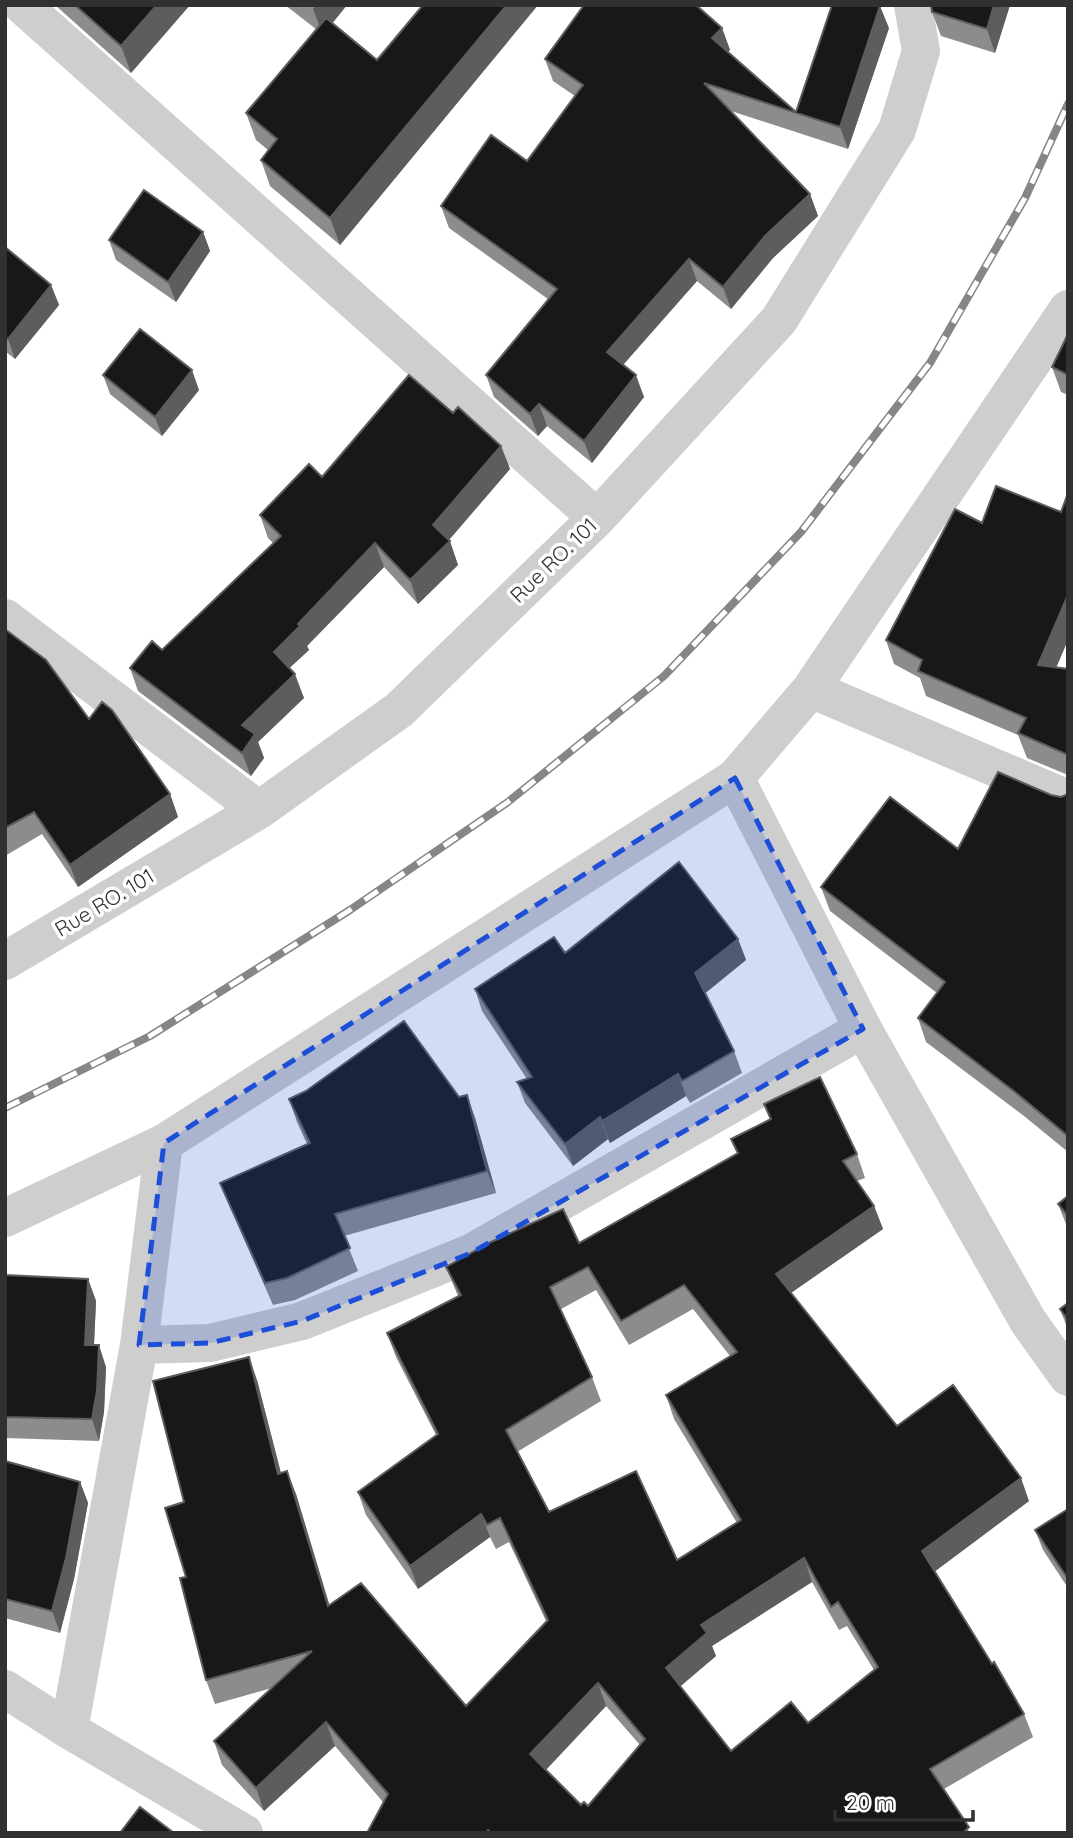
<svg xmlns="http://www.w3.org/2000/svg" width="1073" height="1838" font-family="Quicksand,sans-serif">
  <style>
    .lines { fill: none; stroke-linecap: round; stroke-linejoin: round }
    .street { stroke: #cecece; stroke-width: 38 }
    .rail-casing { stroke: #868686; stroke-width: 8 }
    .rail { stroke: #fff; stroke-width: 5; stroke-dasharray: 16; stroke-linecap: butt }
    .wall { fill: #8c8c8c; fill-rule: evenodd }
    .shaded-wall { fill: #5d5d5d }
    .building { fill: #181818; stroke: #5d5d5d; stroke-width: 2; fill-rule: evenodd }
    .marked { fill: #1d4ed8; fill-opacity: 0.2; stroke: #1d4ed8; stroke-width: 5; stroke-dasharray: 14 9; stroke-linejoin: round }
    .labels { text-anchor: middle; dominant-baseline: central; stroke-width: 7; stroke-linejoin: round; paint-order: stroke }
    .street-label { font-size: 21px; fill: #313131; stroke: #fff }
  </style>
  <rect width="100%" height="100%" fill="#fff"/>
  <g class="lines">
    <path class="street" d="M 22,5 L 597,518
      M 5,618 L 259,810
      M 811,689 L 1068,799
      M 735,778 L 863,1029 L 1028,1321 L 1068,1377
      M 5,961 L 259,810 L 399,710 L 597,518 L 779,320 L 897,130 L 921,51 L 913,5
      M 5,1218 L 164,1143 L 735,778 L 811,689 L 1068,309
      M 139,1345 L 210,1343 L 302,1321 L 471,1253 L 863,1029
      M 5,1689 L 69,1730 L 244,1833
      M 69,1730 L 139,1345 L 164,1143"/>
    <defs>
      <path id="rail" d="M 5,1108 L 150,1036 L 350,910 L 508,802 L 664,676 L 801,532 L 930,363 L 1025,198 L 1068,104"/>
    </defs>
    <use href="#rail" class="rail-casing"/>
    <use href="#rail" class="rail"/>
  </g>
  <path class="wall" d="M 55,5 L 190,5 L 131,73 Z
    M 285,5 L 347,5 L 332,23 L 377,60 L 423,5 L 538,5 L 340,245 L 270,186 L 261,160 L 268,150 L 256,140 L 246,113 L 316,29 Z
    M 1010,5 L 995,53 L 941,36 L 932,12 Z
    M 698,7 L 722,28 L 730,50 L 728,52 L 796,112 L 889,28 L 848,149 L 731,111 L 810,194 L 818,216 L 773,258 L 731,309 L 697,281 L 623,365 L 644,397 L 592,463 L 547,426 L 538,436 L 494,397 L 486,375 L 548,299 L 449,228 L 441,206 L 527,161 L 575,96 L 553,81 L 545,59 Z
    M 203,232 L 210,251 L 176,302 L 116,260 L 109,240 Z
    M 5,247 L 51,285 L 59,305 L 15,359 L 6,352 L 5,353 Z
    M 1068,334 L 1068,395 L 1061,392 L 1052,367 Z
    M 103,375 L 199,390 L 162,436 L 110,394 Z
    M 453,413 L 501,446 L 510,469 L 449,540 L 458,565 L 418,604 L 384,567 L 307,646 L 309,650 L 289,668 L 304,698 L 258,742 L 264,758 L 251,776 L 138,691 L 130,668 L 162,650 L 273,543 L 268,538 L 260,515 L 322,477 Z
    M 1068,493 L 1068,640 L 1056,667 L 1068,669 L 1068,775 L 1027,758 L 1018,735 L 926,696 L 920,678 L 894,664 L 886,640 L 982,523 L 1061,512 Z
    M 5,631 L 89,719 L 170,794 L 178,817 L 78,887 L 42,834 L 5,856 Z
    M 1068,794 L 1068,1152 L 1024,1116 L 926,1042 L 918,1018 L 937,993 L 830,911 L 821,887 L 958,849 L 1051,795 L 1061,797 Z
    M 738,939 L 746,960 L 705,993 L 734,1051 L 742,1073 L 690,1103 L 686,1096 L 610,1143 L 608,1139 L 573,1166 L 525,1103 L 517,1082 L 527,1079 L 482,1011 L 475,989 L 565,953 Z
    M 459,1097 L 475,1118 L 496,1193 L 344,1236 L 358,1271 L 295,1300 L 273,1305 L 229,1205 L 220,1183 L 307,1144 L 297,1122 L 289,1099 Z
    M 764,1104 L 857,1154 L 865,1178 L 857,1181 L 874,1206 L 883,1229 L 791,1293 L 897,1426 L 1029,1501 L 934,1572 L 1024,1714 L 1033,1737 L 944,1789 L 970,1833 L 367,1833 L 383,1802 L 335,1746 L 264,1811 L 222,1765 L 214,1741 L 272,1688 L 215,1704 L 206,1680 L 186,1577 L 184,1502 L 257,1380 L 281,1473 L 296,1494 L 329,1605 L 466,1706 L 546,1621 L 509,1542 L 496,1549 L 490,1537 L 418,1589 L 366,1515 L 358,1492 L 436,1435 L 396,1357 L 387,1333 L 458,1296 L 446,1267 L 579,1243 L 737,1154 L 731,1139 L 770,1120 ZM 596,1290 L 629,1345 L 693,1309 L 730,1356 L 666,1395 L 674,1419 L 737,1523 L 677,1560 L 549,1512 L 517,1452 L 601,1401 L 592,1377 L 561,1309 ZM 812,1582 L 839,1630 L 847,1626 L 874,1670 L 808,1723 L 731,1751 L 680,1686 L 716,1656 L 712,1646 ZM 606,1706 L 640,1745 L 588,1806 L 581,1805 L 546,1770 Z
    M 1068,1196 L 1068,1229 L 1058,1204 Z
    M 5,1275 L 88,1279 L 96,1301 L 94,1345 L 106,1367 L 104,1412 L 99,1441 L 5,1438 Z
    M 1068,1303 L 1068,1330 L 1060,1309 Z
    M 5,1461 L 80,1482 L 88,1503 L 74,1579 L 60,1633 L 5,1618 Z
    M 1068,1509 L 1068,1588 L 1043,1550 L 1035,1530 Z"/>
  <path class="shaded-wall" d="M 157,5 L 190,5 L 131,73 L 121,46 Z
    M 316,5 L 347,5 L 323,35 L 313,9 Z
    M 507,5 L 538,5 L 340,245 L 330,218 Z
    M 994,5 L 1010,5 L 995,53 L 987,29 Z
    M 880,6 L 889,28 L 848,149 L 840,127 Z
    M 722,28 L 730,50 L 720,60 L 712,38 Z
    M 810,194 L 818,216 L 773,258 L 731,309 L 723,287 L 765,236 Z
    M 203,232 L 210,251 L 176,302 L 168,282 Z
    M 689,259 L 697,281 L 615,374 L 607,352 Z
    M 51,285 L 59,305 L 15,359 L 8,339 Z
    M 192,370 L 199,390 L 162,436 L 155,417 Z
    M 636,375 L 644,397 L 592,463 L 584,441 Z
    M 539,404 L 547,426 L 538,436 L 530,414 Z
    M 501,446 L 510,469 L 442,548 L 433,525 Z
    M 450,541 L 458,565 L 418,604 L 410,580 Z
    M 375,543 L 384,567 L 307,646 L 309,650 L 282,675 L 274,652 L 298,624 Z
    M 1068,595 L 1068,640 L 1047,689 L 1038,665 Z
    M 295,674 L 304,698 L 258,742 L 264,758 L 251,776 L 242,753 L 242,725 Z
    M 170,794 L 178,817 L 78,887 L 70,865 Z
    M 738,939 L 746,960 L 703,995 L 695,973 Z
    M 678,1074 L 686,1096 L 610,1143 L 602,1121 Z
    M 467,1095 L 475,1118 L 496,1193 L 487,1171 Z
    M 600,1117 L 608,1139 L 573,1166 L 565,1144 Z
    M 874,1206 L 883,1229 L 785,1297 L 776,1274 Z
    M 88,1279 L 96,1301 L 93,1366 L 85,1345 Z
    M 99,1345 L 106,1367 L 104,1412 L 99,1441 L 92,1419 Z
    M 249,1357 L 257,1380 L 287,1497 L 278,1474 Z
    M 287,1471 L 296,1494 L 337,1630 L 328,1606 Z
    M 1021,1478 L 1029,1501 L 930,1575 L 922,1551 Z
    M 80,1482 L 88,1503 L 74,1579 L 60,1633 L 52,1611 Z
    M 481,1514 L 490,1537 L 418,1589 L 410,1566 Z
    M 804,1558 L 812,1582 L 712,1646 L 716,1656 L 675,1691 L 666,1668 L 701,1625 Z
    M 598,1683 L 606,1706 L 539,1777 L 530,1754 Z
    M 326,1722 L 335,1746 L 264,1811 L 256,1788 Z"/>
  <path class="building" d="M 75,5 L 157,5 L 121,46 Z
    M 423,5 L 507,5 L 330,218 L 261,160 L 277,139 L 246,113 L 326,18 L 377,60 Z
    M 584,5 L 696,5 L 722,28 L 712,38 L 796,112 L 832,5 L 878,5 L 880,6 L 840,127 L 704,83 L 810,194 L 765,236 L 723,287 L 689,259 L 607,352 L 636,375 L 584,441 L 539,404 L 530,414 L 486,375 L 557,289 L 441,206 L 491,135 L 527,161 L 583,85 L 545,59 Z
    M 931,5 L 994,5 L 987,29 L 932,12 Z
    M 144,190 L 203,232 L 168,282 L 109,240 Z
    M 5,247 L 51,285 L 8,339 L 5,337 Z
    M 140,329 L 192,370 L 155,417 L 103,375 Z
    M 1068,334 L 1068,375 L 1052,367 Z
    M 409,375 L 453,413 L 458,407 L 501,446 L 433,525 L 450,541 L 410,580 L 375,543 L 298,624 L 300,626 L 274,652 L 295,674 L 242,725 L 255,734 L 242,753 L 130,668 L 152,641 L 162,650 L 281,536 L 260,515 L 309,464 L 322,477 Z
    M 996,486 L 1061,512 L 1068,493 L 1068,595 L 1038,665 L 1068,669 L 1068,755 L 1018,733 L 1026,718 L 918,671 L 922,660 L 886,640 L 955,509 L 982,523 Z
    M 6,630 L 46,660 L 89,719 L 102,702 L 112,710 L 170,794 L 70,865 L 34,812 L 5,828 L 5,631 Z
    M 998,772 L 1051,795 L 1061,797 L 1068,794 L 1068,1136 L 1015,1092 L 918,1018 L 945,982 L 821,887 L 890,797 L 958,849 Z
    M 679,862 L 738,939 L 695,973 L 734,1051 L 682,1081 L 678,1074 L 602,1121 L 600,1117 L 565,1144 L 517,1082 L 532,1077 L 475,989 L 554,937 L 565,953 Z
    M 404,1021 L 459,1097 L 467,1095 L 487,1171 L 335,1214 L 350,1248 L 287,1278 L 265,1283 L 220,1183 L 310,1143 L 289,1099 L 306,1091 Z
    M 820,1077 L 857,1154 L 843,1161 L 874,1206 L 776,1274 L 897,1426 L 953,1385 L 1021,1478 L 922,1551 L 992,1664 L 994,1662 L 1024,1714 L 930,1769 L 969,1827 L 963,1833 L 491,1833 L 488,1830 L 486,1833 L 367,1833 L 388,1794 L 326,1722 L 256,1788 L 214,1741 L 312,1651 L 206,1680 L 180,1578 L 186,1577 L 165,1508 L 184,1502 L 153,1381 L 249,1357 L 278,1474 L 287,1471 L 328,1606 L 361,1583 L 466,1706 L 548,1620 L 500,1518 L 487,1525 L 481,1514 L 410,1566 L 358,1492 L 438,1434 L 387,1333 L 461,1295 L 446,1267 L 491,1242 L 563,1209 L 579,1243 L 738,1153 L 731,1139 L 771,1119 L 764,1104 ZM 588,1267 L 621,1321 L 684,1285 L 737,1352 L 666,1395 L 741,1520 L 677,1560 L 636,1471 L 549,1512 L 506,1430 L 592,1377 L 550,1287 ZM 804,1558 L 831,1607 L 838,1602 L 878,1667 L 808,1723 L 791,1702 L 731,1751 L 666,1668 L 707,1633 L 701,1625 ZM 598,1683 L 645,1739 L 588,1806 L 584,1802 L 581,1805 L 530,1754 Z
    M 1068,1196 L 1068,1216 L 1058,1204 Z
    M 5,1275 L 88,1279 L 85,1345 L 99,1345 L 97,1391 L 92,1419 L 5,1417 Z
    M 1068,1303 L 1068,1320 L 1060,1309 Z
    M 5,1461 L 80,1482 L 66,1558 L 52,1611 L 5,1599 Z
    M 1068,1509 L 1068,1579 L 1035,1530 Z
    M 140,1807 L 174,1833 L 120,1833 Z"/>
  <path class="marked" d="M 735,778 L 863,1029 L 471,1253 L 302,1321 L 210,1343 L 139,1345 L 164,1143 Z"/>
  <g class="labels">
    <g class="street-label">
      <text transform="translate(553 560) rotate(-44)">Rue RO. 101</text>
      <text transform="translate(104 902) rotate(-31)">Rue RO. 101</text>
    </g>
  </g>
  <rect width="1073" height="1838" fill="none" stroke="#313131" stroke-width="14"/>
  <path d="M835 1810v10h138v-10" fill="none" stroke="#313131" stroke-width="3.5"/>
  <text x="846" y="1810" font-size="21" fill="#313131" stroke="#ffffff" stroke-width="5" paint-order="stroke">20 m</text>
</svg>
